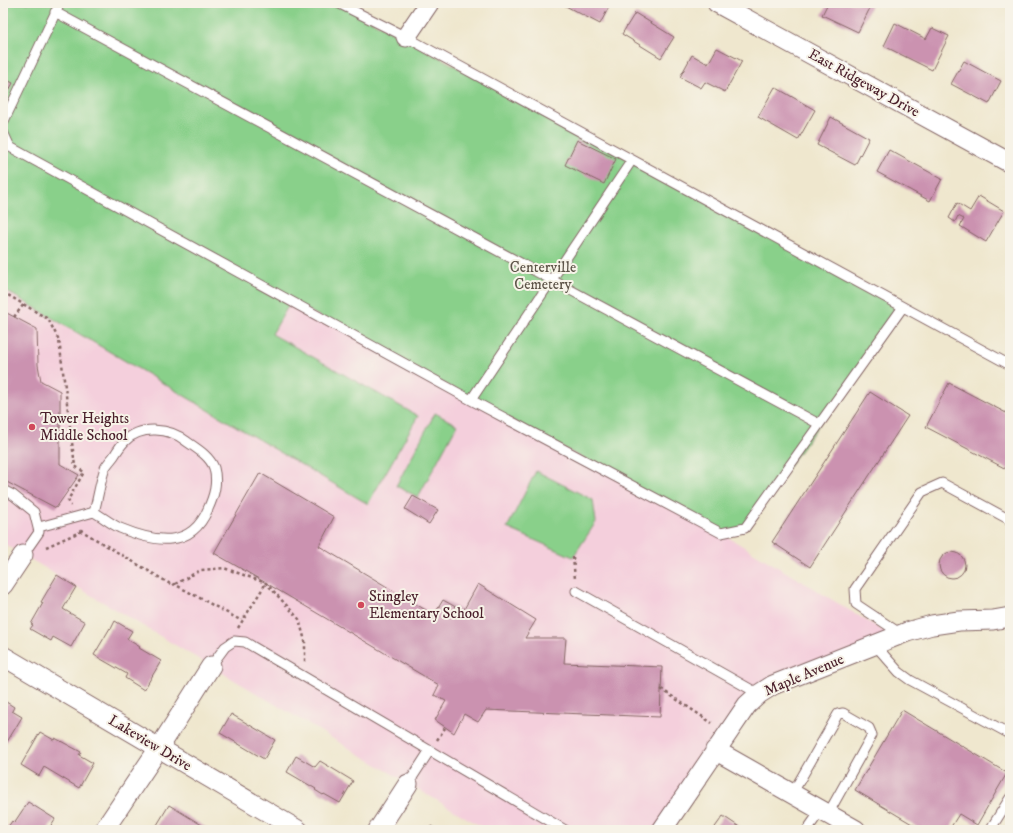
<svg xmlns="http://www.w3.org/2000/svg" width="1013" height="833" font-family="'IM FELL DW Pica',serif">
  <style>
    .built { fill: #f4cfdc }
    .green { fill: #89d08a; stroke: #6a785a }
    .building { fill: #cb92b0 }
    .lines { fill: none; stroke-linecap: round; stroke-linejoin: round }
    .service-casing { stroke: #846564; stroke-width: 11 }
    .minor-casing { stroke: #846564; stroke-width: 21 }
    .path { stroke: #846564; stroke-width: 2.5; stroke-dasharray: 3 3; stroke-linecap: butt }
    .service { stroke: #fff; stroke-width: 9 }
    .minor { stroke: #fff; stroke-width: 19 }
    .poi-dot { fill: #d1495b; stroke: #f7f3e8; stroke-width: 1.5 }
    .labels { text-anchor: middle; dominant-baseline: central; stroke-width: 4; stroke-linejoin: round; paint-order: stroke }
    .street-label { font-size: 15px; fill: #4a1f2b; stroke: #f7f3e8 }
    .park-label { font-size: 15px; fill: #5d5448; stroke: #f7f3e8 }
    .poi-label { font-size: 15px; fill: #4a1f2b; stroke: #f7f3e8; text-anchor: start }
  </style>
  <rect width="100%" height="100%" fill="#f7f3e8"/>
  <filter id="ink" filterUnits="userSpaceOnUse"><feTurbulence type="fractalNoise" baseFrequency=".025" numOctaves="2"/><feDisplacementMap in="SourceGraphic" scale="8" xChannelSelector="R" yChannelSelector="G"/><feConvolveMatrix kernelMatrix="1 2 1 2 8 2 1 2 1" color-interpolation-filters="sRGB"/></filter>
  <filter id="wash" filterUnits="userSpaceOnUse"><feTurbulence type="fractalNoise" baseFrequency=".012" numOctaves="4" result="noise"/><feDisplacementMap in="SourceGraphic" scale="16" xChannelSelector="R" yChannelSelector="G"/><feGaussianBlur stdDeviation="0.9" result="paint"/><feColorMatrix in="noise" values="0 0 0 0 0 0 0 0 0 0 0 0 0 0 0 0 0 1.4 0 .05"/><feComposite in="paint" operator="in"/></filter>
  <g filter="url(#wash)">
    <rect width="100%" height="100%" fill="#efe7ce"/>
    <path class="built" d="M 3,143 L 721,533 L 894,637 L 773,685 L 662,830 L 487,830 L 3,543 Z"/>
    <path class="green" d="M 3,3 L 338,3 L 903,307 L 745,528 L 721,533 L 291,301 L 272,334 L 418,416 L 368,504 L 3,289 Z
      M 435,413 L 457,425 L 418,497 L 396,486 Z
      M 536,471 L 593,500 L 596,522 L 573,557 L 507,528 Z"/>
    <g id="blocks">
      <path class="building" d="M 560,3 L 611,3 L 600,24 Z
        M 828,3 L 869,3 L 872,4 L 858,32 L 822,15 Z
        M 635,13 L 674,37 L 661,58 L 622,34 Z
        M 895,23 L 926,39 L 932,28 L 949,36 L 932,70 L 884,46 Z
        M 717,48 L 742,61 L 725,92 L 705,82 L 701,88 L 680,77 L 692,55 L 708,64 Z
        M 964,61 L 1001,81 L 989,104 L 951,84 Z
        M 3,78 L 13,83 L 3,101 Z
        M 775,87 L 815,110 L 798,140 L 758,117 Z
        M 831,117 L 869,138 L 855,165 L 817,145 Z
        M 577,140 L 616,159 L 604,184 L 565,165 Z
        M 889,150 L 942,179 L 930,201 L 877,172 Z
        M 979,196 L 1004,211 L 986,242 L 960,226 L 964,219 L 958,216 L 955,222 L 949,218 L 957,203 L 970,211 Z
        M 3,311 L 37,329 L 38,365 L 41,381 L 60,391 L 60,464 L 79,475 L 56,508 L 3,480 Z
        M 949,383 L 1010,415 L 1010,471 L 926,427 Z
        M 870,392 L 908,416 L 810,567 L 772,542 Z
        M 260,473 L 334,517 L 319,546 L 434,615 L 443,600 L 463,611 L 478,584 L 536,620 L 525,638 L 566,638 L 564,663 L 662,667 L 660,717 L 486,710 L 478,722 L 464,714 L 454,733 L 435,720 L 446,701 L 434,695 L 439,685 L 266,583 L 214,553 Z
        M 413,496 L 438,510 L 429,524 L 405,509 Z
        M939 565a13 13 0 1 1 26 0a13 13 0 1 1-26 0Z
        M 57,575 L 76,587 L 63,609 L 85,622 L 71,647 L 53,637 L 51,641 L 30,629 L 33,625 L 31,624 L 43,603 L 41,602 Z
        M 115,621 L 132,631 L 127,639 L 140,647 L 139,648 L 161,661 L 144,690 L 125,678 L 127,674 L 94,655 L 110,628 L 111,629 Z
        M 3,700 L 14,707 L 12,711 L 22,717 L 7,742 L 3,740 Z
        M 902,710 L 1007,773 L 977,825 L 959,814 L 949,830 L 922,830 L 855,790 Z
        M 231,714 L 275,740 L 264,759 L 220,733 Z
        M 40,732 L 54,740 L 55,738 L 81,752 L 79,755 L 93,763 L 79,788 L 44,767 L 39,776 L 21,765 Z
        M 296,756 L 315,767 L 320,761 L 353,781 L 340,803 L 324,794 L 323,795 L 315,790 L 316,789 L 287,772 Z
        M 28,802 L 55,819 L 48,830 L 6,830 L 12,821 L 14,823 Z
        M 169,805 L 210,830 L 154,830 Z
        M 723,816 L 744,830 L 713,830 Z
        M 431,826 L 438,830 L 429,830 Z"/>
    </g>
  </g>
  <g filter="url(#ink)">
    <use href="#blocks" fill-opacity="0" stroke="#846564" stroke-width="1"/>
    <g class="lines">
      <defs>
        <path id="service" d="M 338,3 L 406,37 L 1010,365
          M 55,12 L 819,424
          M 3,123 L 60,3
          M 3,132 L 10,147 L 471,400 L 721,533 L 745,528 L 903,307
          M 471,400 L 632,160
          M 3,490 L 13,495 L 34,512 L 39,532 L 23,555
          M 39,527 L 94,512 C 103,517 111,524 120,528 C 154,542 191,550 208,509 C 214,496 218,483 214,468 C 210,456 196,448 186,441 C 170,428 141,425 125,441 C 121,445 117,451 114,456 C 111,460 107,464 105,468 C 100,482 98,498 94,512
          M 576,591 L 759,694
          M 901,634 L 856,604 L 855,589 L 922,492 L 942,483 L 1010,520
          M 875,645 L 899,672 L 910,680 L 1010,734
          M 211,666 L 225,647 L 234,641 L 245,642 L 565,830
          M 408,784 L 430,750
          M 792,794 L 838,714 L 843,713 L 869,728 L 872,735 L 828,814
          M 807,830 L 821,810
          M 990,830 L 1010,798"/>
        <path id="minor" d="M 717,3 L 1010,163
          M 406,37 L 429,3
          M 3,585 L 23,555
          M 3,656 L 298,830
          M 715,750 L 856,830
          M 104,830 L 159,748 L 211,666
          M 378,830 L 408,784
          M 662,830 L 747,705 L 759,694 L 773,685 L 907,632 L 932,625 L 959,621 L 993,620 L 1010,617"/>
      </defs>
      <use href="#service" class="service-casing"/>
      <use href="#minor" class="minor-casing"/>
      <path class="path" d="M 3,292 L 48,319 L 59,340 L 75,466 L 84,472 L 68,500 L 71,506
        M 14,317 L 24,304
        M 81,529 L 82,531 L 172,585 L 174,584 L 242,621
        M 46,547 L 82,531
        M 573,557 L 575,579
        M 175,584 L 201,570 L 224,568 L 266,583 L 299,619 L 305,641 L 305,662
        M 238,628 L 266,583
        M 661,689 L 712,723
        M 437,740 L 445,728"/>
      <use href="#service" class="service"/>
      <use href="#minor" class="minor"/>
    </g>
  </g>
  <g class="poi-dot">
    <circle cx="32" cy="427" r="4"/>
    <circle cx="361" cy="605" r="4"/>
  </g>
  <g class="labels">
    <g class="street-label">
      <text transform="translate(864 83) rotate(29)">East Ridgeway Drive</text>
      <text transform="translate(804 675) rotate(-23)">Maple Avenue</text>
      <text transform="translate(150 743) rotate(31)">Lakeview Drive</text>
    </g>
    <g class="park-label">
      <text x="543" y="267">Centerville<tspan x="543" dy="17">Cemetery</tspan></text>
    </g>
    <g class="poi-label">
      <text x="40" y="418">Tower Heights<tspan x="40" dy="17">Middle School</tspan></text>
      <text x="369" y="596">Stingley<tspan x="369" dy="17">Elementary School</tspan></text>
    </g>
  </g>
  <rect width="1013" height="833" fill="none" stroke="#f7f3e8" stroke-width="16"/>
</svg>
